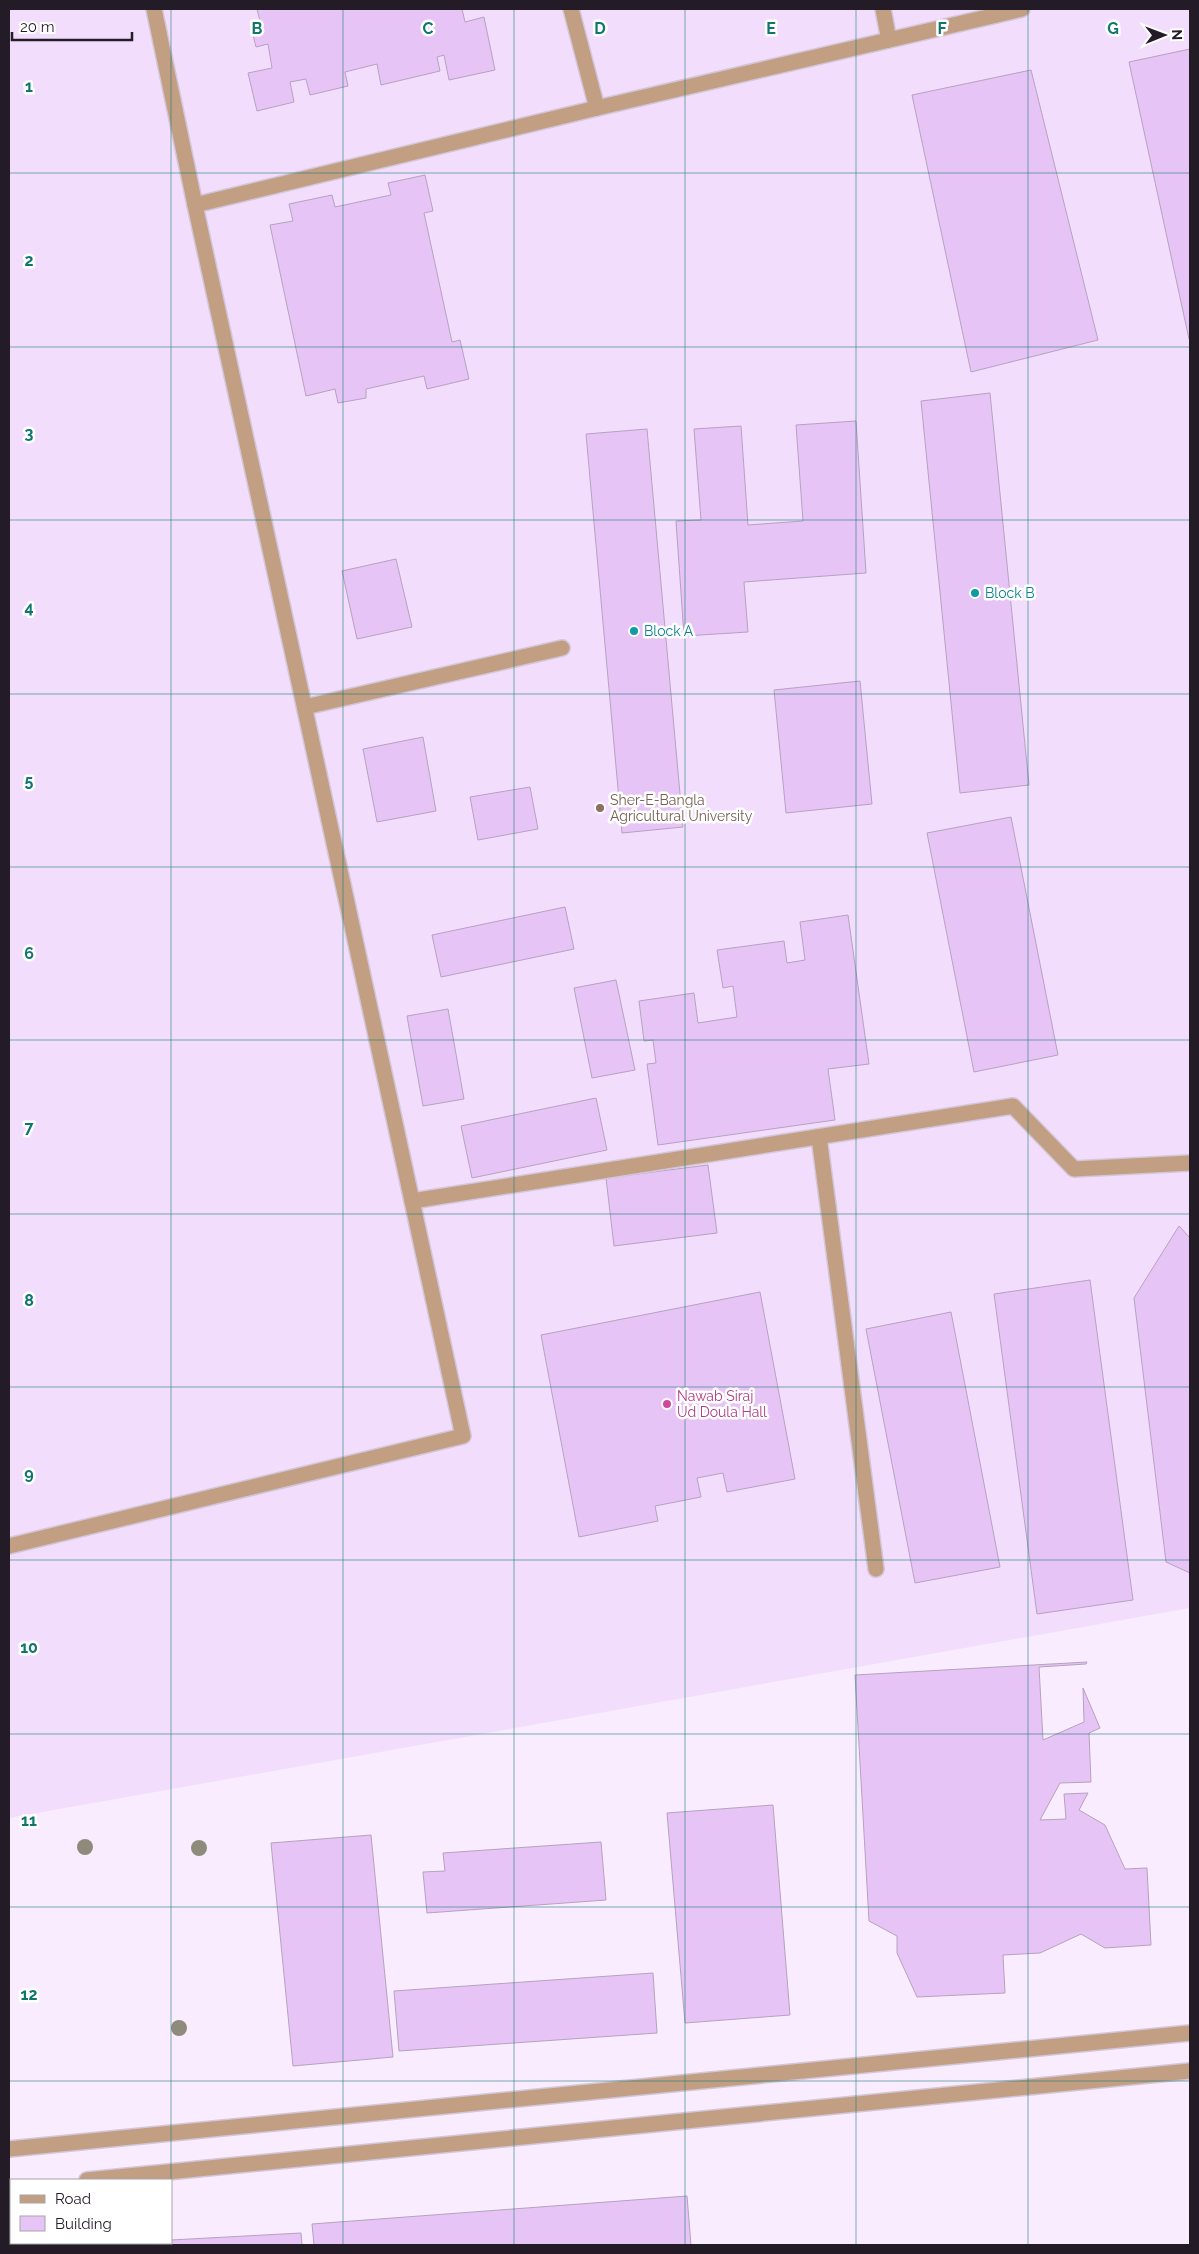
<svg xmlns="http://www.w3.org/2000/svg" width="1199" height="2254" font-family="Raleway,sans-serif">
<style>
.built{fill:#f2defc}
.building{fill:#e6c4f5;stroke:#b6a2bf}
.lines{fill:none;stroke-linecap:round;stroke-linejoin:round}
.service-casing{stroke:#d2c6d8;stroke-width:18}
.tertiary-casing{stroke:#d2c6d8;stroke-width:18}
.service{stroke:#c29f83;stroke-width:15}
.tertiary{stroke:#c29f83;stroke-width:15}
.tree{fill:#8e8b7c}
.grid{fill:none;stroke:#0f766e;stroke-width:1;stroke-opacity:0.55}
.culture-dot{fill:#0f9aa8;stroke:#fff;stroke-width:2}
.education-dot{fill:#8d6e63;stroke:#fff;stroke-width:2}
.hotel-dot{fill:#d1479c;stroke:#fff;stroke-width:2}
.labels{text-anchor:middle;stroke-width:5;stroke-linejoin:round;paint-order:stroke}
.culture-label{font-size:14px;fill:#0d838f;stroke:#fff;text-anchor:start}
.education-label{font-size:14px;fill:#785e54;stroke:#fff;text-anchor:start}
.hotel-label{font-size:14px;fill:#b23c85;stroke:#fff;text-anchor:start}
.grid-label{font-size:16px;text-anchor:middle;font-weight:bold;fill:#0f766e;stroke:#fff;stroke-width:5;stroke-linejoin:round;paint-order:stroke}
</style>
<rect width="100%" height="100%" fill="#f9ecff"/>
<!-- built -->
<polygon class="built" points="9,9 1190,9 1190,1608 9,1818"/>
<!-- building -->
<g class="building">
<polygon points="257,9 462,9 465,22 484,17 495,70 449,80 444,55 437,57 440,71 381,85 377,64 345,72 348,86 310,95 306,79 290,82 294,102 257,111 248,73 272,68 268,44 256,47 251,27 261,25"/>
<polygon points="1190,49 1190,338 1189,339 1129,62"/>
<polygon points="1031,70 1098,340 971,372 912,95"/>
<polygon points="425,175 433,211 424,213 452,342 460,340 469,379 427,389 424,376 366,389 366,398 338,403 335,389 306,396 270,225 293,221 289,204 332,195 335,207 391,195 388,183"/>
<polygon points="990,393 1029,785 960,793 921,401"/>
<polygon points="856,421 866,573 744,582 748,632 684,636 676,521 701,520 694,429 741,426 748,525 803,521 796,425"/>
<polygon points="647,429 683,827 622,833 586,434"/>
<polygon points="396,559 412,627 357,639 342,571"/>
<polygon points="860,681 872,804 786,813 774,690"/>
<polygon points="423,737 436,811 377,822 363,749"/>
<polygon points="530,787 538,829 478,840 470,797"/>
<polygon points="1011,817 1058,1055 974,1072 927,833"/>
<polygon points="565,907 574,949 441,977 432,935"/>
<polygon points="848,915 869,1064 828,1069 835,1120 658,1145 647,1064 656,1063 653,1040 644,1041 639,1001 694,993 698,1023 737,1017 733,986 723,988 717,950 784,941 787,963 805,960 800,922"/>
<polygon points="616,980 635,1070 592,1078 574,988"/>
<polygon points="448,1009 464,1099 423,1106 407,1016"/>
<polygon points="596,1098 607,1150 472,1178 461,1126"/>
<polygon points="708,1165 717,1233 614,1246 606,1178"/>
<polygon points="1179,1226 1190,1238 1190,1573 1166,1562 1134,1298"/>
<polygon points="1090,1280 1133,1600 1037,1614 994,1294"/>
<polygon points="760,1292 795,1479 727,1492 723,1473 697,1478 701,1497 655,1506 658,1521 579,1537 541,1335"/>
<polygon points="951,1312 1000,1567 915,1583 866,1329"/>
<polygon points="1087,1662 1086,1664 1039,1667 1043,1740 1084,1722 1083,1688 1100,1728 1089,1733 1091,1782 1060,1783 1040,1820 1066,1819 1064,1794 1088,1793 1079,1810 1105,1825 1125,1869 1147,1868 1151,1945 1105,1948 1081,1934 1040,1953 1003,1955 1005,1993 917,1997 897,1953 897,1936 869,1921 855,1675"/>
<polygon points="773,1805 790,2015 685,2023 667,1813"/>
<polygon points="371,1835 393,2057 293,2066 271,1843"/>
<polygon points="601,1842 606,1900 427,1913 423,1872 445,1871 443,1853"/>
<polygon points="653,1973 657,2033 399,2051 394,1991"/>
<polygon points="687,2196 691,2245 314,2245 312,2224"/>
<polygon points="301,2233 302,2245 73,2245 171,2243 171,2240"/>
</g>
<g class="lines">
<!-- service casing -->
<g class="service-casing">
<g id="service">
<polyline points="154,9 195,205"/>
<polyline points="571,9 597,108"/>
<polyline points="883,9 889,40"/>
<polyline points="305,707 562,648"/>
<polyline points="819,1137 876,1569"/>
<polyline points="412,1201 195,205 597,108 1022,9"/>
<polyline points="9,1546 463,1436 412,1201 1013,1106 1074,1169 1190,1163"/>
</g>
</g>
<!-- tertiary casing -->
<g class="tertiary-casing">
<g id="tertiary">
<polyline points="9,2149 1190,2033"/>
<polyline points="87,2180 1190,2071"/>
<polyline points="9,2188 11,2188"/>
</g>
</g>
<!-- service -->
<use href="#service" class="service"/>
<!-- tertiary -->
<use href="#tertiary" class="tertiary"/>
</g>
<!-- trees -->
<g class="tree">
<circle cx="85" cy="1847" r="8"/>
<circle cx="199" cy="1848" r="8"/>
<circle cx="179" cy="2028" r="8"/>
</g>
<!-- grid -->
<path class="grid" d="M171,9V2245M343,9V2245M514,9V2245M685,9V2245M856,9V2245M1028,9V2245M9,173H1190M9,347H1190M9,520H1190M9,694H1190M9,867H1190M9,1040H1190M9,1214H1190M9,1387H1190M9,1560H1190M9,1734H1190M9,1907H1190M9,2081H1190"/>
<!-- markers -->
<g class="culture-dot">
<circle cx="975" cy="593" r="5"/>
<circle cx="634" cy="631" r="5"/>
</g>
<circle class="education-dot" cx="600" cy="808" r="5"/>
<circle class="hotel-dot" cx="667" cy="1404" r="5"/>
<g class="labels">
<!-- culture labels -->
<g class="culture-label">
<text x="985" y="598">Block B</text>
<text x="644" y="636">Block A</text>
</g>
<!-- education labels -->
<g class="education-label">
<text x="610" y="805">Sher-E-Bangla<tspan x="610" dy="16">Agricultural University</tspan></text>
</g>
<!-- hotel labels -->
<g class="hotel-label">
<text x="677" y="1401">Nawab Siraj<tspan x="677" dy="16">Ud Doula Hall</tspan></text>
</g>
</g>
<g class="grid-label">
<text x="257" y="34">B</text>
<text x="428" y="34">C</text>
<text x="600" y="34">D</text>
<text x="771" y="34">E</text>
<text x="942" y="34">F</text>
<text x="1113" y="34">G</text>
<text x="29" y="92">1</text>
<text x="29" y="266">2</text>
<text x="29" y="439">3</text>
<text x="29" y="613">4</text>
<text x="29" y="786">5</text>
<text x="29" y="959">6</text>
<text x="29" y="1133">7</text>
<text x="29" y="1306">8</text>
<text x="29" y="1479">9</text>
<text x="29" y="1653">10</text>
<text x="29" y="1826">11</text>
<text x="29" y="2000">12</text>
</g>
<!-- border -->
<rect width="1199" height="2254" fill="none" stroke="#231b26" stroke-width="20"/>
<!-- legend -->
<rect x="10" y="2179" width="162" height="65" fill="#ffffff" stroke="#a7a4a8"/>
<rect x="20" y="2195" width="25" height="8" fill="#c29f83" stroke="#a7a4a8"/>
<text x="55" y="2204" font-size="15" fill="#231b26">Road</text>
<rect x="20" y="2216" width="25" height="15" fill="#e6c4f5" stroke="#a7a4a8"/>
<text x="55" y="2229" font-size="15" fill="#231b26">Building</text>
<!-- north arrow -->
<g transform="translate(1164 35) rotate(89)" stroke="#ffffff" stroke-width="4" paint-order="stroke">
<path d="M0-4L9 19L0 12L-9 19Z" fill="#231b26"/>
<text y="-8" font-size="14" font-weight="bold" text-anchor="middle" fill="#231b26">N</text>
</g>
<!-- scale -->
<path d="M12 32v8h120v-8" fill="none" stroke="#231b26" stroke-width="2.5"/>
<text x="20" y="32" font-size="15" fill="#231b26" stroke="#ffffff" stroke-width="4" paint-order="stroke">20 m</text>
</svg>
